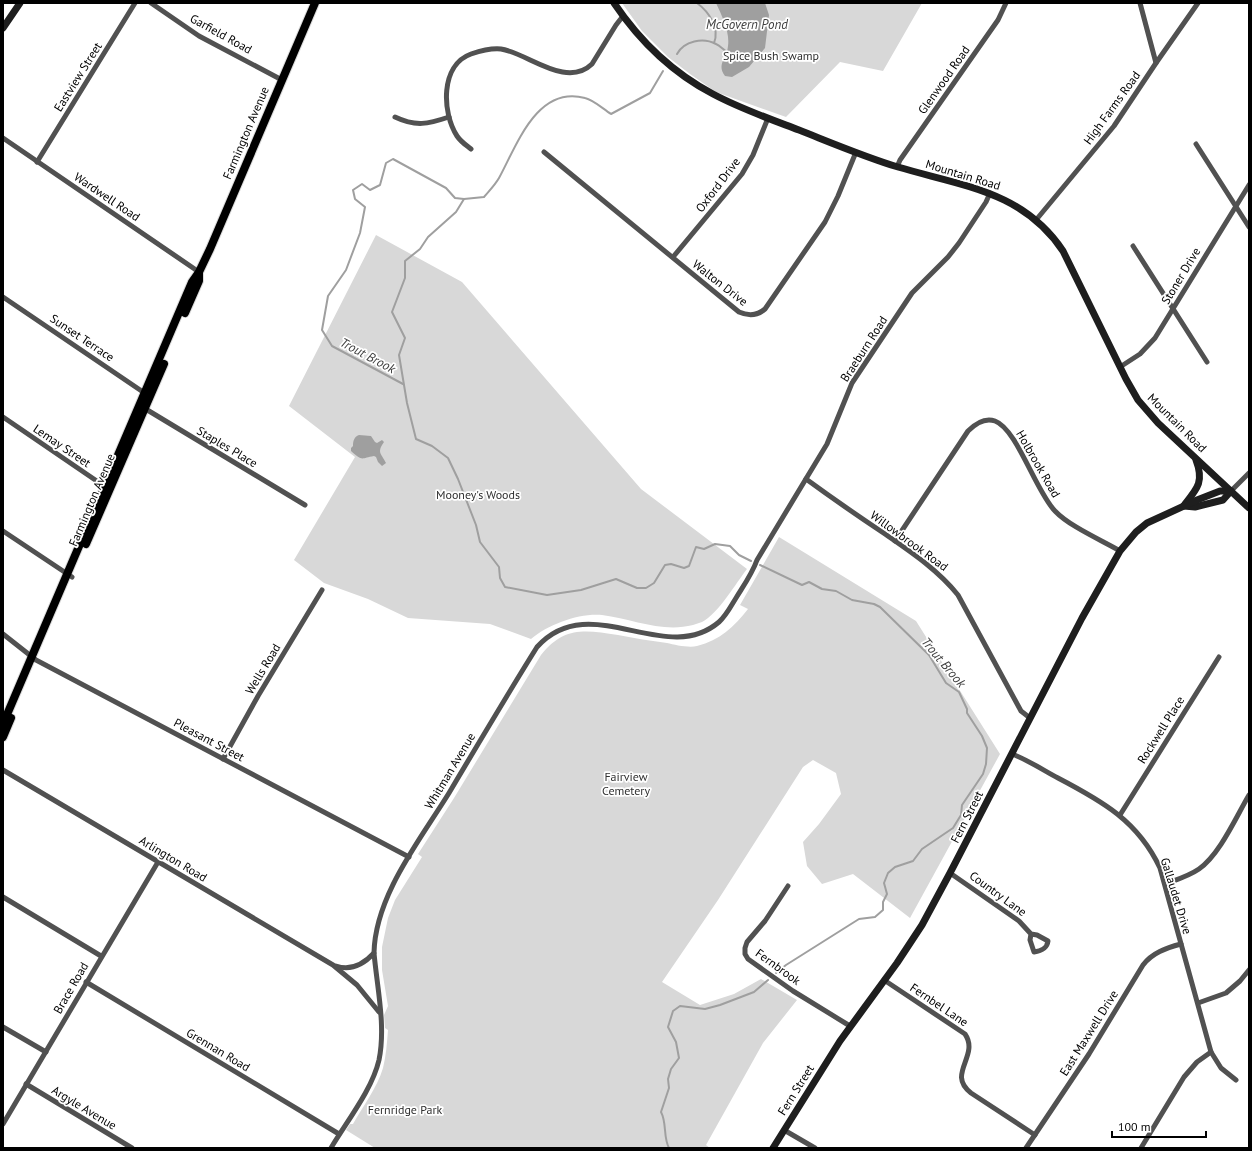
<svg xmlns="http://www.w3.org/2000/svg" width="1252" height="1151" font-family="'PT Sans',sans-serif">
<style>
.green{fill:#d8d8d8}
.water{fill:#9f9f9f}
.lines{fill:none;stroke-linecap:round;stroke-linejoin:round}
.stream{stroke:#9f9f9f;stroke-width:2}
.primary-casing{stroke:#dbdbdb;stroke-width:10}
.street{stroke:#515151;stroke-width:5}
.secondary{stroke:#1e1e1e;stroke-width:7}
.primary{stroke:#000;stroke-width:8}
.labels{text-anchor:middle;stroke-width:3.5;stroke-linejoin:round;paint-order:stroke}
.street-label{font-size:12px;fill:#000;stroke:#fff}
.park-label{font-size:12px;fill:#2f2f2f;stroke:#fff}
.water-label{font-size:13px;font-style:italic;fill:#404040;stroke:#fff}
</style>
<rect width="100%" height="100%" fill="#fff"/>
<!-- green -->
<g class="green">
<polygon points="622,3 922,3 883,71 840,62 786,117 716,92 690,74 668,57 642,31"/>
<path d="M376,235L462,282L641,489L747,569C736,583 718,614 702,622C699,623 696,624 693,625C662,633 633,619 602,615C579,613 549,624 531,639L490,624L408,618L368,599L324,583L294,560L355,457L289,406Z"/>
<path d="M779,537L916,621L1000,754L910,918L853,874L822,884L807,866L803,842L819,824L841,794L836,773L813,760L803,767L718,900L662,982L700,1005L734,994L761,979L797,1000L763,1043L706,1145L710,1148H375L346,1130L350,1124H353C363,1106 377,1088 383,1068C386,1056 387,1043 388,1030L385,1028L384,1015L388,1006L382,970V947L388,918L395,900L422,857L418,854L454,798L541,655C564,626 585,630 618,635C634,638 651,641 667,643C675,645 689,648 697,646C720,640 734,627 748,609L740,605Z"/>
</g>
<!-- water -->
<g class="water">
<path d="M716,3H765L769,15L765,48L749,67L732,77L725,76C716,64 727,59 728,46C730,32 722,16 716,3Z"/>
<path d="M359,435L371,436L375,442L377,443L382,440L384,442C376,453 382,454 386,463L382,466L378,462L376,457L374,456C361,458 363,462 351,451V448L353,446C353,441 354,437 359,435Z"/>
</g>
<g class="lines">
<!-- stream -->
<g class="stream">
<path d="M697,3C709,12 720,28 714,43"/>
<path d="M677,54C684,41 703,37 716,44C721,46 724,51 729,53"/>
<path d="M663,71L650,93L611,114C603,109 594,100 585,98C537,85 517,145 499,178C495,185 489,191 484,197L464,199L456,212L428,237L420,249L405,261V278L392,312L405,338L399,355L407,403L416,439L432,446L448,458L458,479L476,525L480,542L499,567L500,578L505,587L547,595L581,590L616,579L637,588H646L654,583L665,565L671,564L684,568L689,566L696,547L704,549L715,544L730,546L739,555L751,561"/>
<polyline points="403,384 332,346 322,330 328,296 346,270 360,233 365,207 355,199 353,190 362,184 370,190 380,185 386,163 393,159 446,188 455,198 464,199"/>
<polyline points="760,565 802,585 809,582 822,589 836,591 852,600 874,604 880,607 929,655 946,683 959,692 967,709 967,713 982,736 987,748 986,764 983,774 962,805 961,815 953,828 922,849 913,861 895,867 888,873 884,883 887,894 883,902 883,910 875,917 859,919 786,965 776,973"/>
<path d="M669,1148C663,1137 667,1123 661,1112L669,1088L668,1079L671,1069L679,1058L676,1042L668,1027L673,1011L680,1006L705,1009L720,1005L754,992L768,980"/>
</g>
<!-- primary casing -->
<g class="primary-casing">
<g id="primary">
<polyline points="185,313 199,281 199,273"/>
<polyline points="86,544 164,364"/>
<polyline points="3,724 192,282 199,272 210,249 315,3"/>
<polyline points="3,737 11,718"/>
</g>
</g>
<!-- street -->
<g class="street">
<polyline points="151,3 199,36 282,80"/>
<polyline points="1140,3 1156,63"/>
<path d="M395,117C416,127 428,124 449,117"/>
<polyline points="3,138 199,272"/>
<polyline points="1196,144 1249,227"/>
<path d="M471,149C466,145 461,142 457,136C442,113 440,65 471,54C480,51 492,48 501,49C528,53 566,89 592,64L616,25L623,16"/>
<path d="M544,152L739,312C748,316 757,316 765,309L825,222L838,196L856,152"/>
<polyline points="37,162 135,3"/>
<polyline points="897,167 900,160 998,20 1006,3"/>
<polyline points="1036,220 1114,126 1156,63 1198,3"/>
<polyline points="1133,246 1207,362"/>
<polyline points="673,257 742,174 753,155 768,118"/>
<polyline points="3,297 146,394"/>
<polyline points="1120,367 1140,354 1155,338 1249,185"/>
<polyline points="144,408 305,505"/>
<polyline points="3,417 107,488"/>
<path d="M806,479C832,498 858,516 885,534C911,552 938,570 958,595L1021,711L1030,718"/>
<polyline points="1231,491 1249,473"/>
<polyline points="3,531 72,577"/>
<path d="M895,541L968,431C975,424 984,417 995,421C1017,429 1036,492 1055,511C1069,526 1101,540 1120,551"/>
<polyline points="3,634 36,660 409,857"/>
<path d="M1012,754C1028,760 1043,770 1058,778C1102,801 1138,821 1160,868L1211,1052L1221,1068L1236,1080"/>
<polyline points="223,759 258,696 322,590"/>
<polyline points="3,770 333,965 357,985 379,1012"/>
<polyline points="1120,815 1219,657"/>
<path d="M950,873L1019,921L1031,934L1030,940L1034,952C1041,951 1047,949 1048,941L1037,935L1031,934"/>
<path d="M1165,884C1176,880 1189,876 1199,869C1220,854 1236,817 1249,795"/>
<polyline points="788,886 765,921 747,942 745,948 745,954 748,959 793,991 850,1026"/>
<polyline points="3,897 101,956"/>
<path d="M336,966C351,971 363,965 374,953"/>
<path d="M884,980L965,1034C980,1056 946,1074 971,1093L1035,1135"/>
<polyline points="86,982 339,1134"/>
<polyline points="1198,1003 1226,993 1240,981 1249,970"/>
<polyline points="3,1027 46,1052"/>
<polyline points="26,1084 132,1148"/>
<polyline points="3,1124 158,862"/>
<polyline points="784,1130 815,1148"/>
<path d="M331,1148C347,1121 372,1090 379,1060C386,1026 377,987 374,953C375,896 420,840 449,793C478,744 507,695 537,647C590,588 665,668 719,622C726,616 731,606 736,598C744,585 752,574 757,560L827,444L852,383L912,293L948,257L959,243L986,202L990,193"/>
<path d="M1026,1148L1089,1054L1143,965C1152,953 1166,948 1181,944"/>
<polyline points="1141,1148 1184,1077 1197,1062 1211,1052"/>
</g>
<!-- secondary -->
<g class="secondary">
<path d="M614,3C639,40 673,73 713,94C741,109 770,119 799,130C832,143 865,157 898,167C962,186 1023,191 1063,251L1126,379L1138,400L1158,423L1249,508"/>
<polyline points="3,28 20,3"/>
<path d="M1185,504C1198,488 1204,481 1196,460"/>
<polyline points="1184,506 1195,507 1223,500 1231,491"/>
<polyline points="773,1148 840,1041 897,963 922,925 950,873 1082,618 1120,551 1136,532 1147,523 1197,500 1220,491 1231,491"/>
</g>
<!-- primary -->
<use href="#primary" class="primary"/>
</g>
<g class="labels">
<!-- street labels -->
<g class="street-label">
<text transform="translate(221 34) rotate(29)" y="4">Garfield Road</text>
<text transform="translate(78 77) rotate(-58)" y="4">Eastview Street</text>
<text transform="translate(944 80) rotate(-55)" y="4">Glenwood Road</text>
<text transform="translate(1112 108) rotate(-54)" y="4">High Farms Road</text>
<text transform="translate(246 133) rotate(-67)" y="4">Farmington Avenue</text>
<text transform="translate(963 175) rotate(17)" y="4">Mountain Road</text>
<text transform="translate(718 185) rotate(-53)" y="4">Oxford Drive</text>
<text transform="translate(107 197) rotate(34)" y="4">Wardwell Road</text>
<text transform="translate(1181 276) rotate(-59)" y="4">Stoner Drive</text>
<text transform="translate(720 283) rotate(38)" y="4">Walton Drive</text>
<text transform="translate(82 338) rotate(34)" y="4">Sunset Terrace</text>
<text transform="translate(864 349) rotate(-57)" y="4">Braeburn Road</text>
<text transform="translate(1177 423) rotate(45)" y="4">Mountain Road</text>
<text transform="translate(62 446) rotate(34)" y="4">Lemay Street</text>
<text transform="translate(227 447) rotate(31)" y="4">Staples Place</text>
<text transform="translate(1038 464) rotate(60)" y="4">Holbrook Road</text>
<text transform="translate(92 500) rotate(-67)" y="4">Farmington Avenue</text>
<text transform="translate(909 541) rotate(36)" y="4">Willowbrook Road</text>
<text transform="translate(263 669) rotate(-59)" y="4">Wells Road</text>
<text transform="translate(1161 730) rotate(-58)" y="4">Rockwell Place</text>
<text transform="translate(209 740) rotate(28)" y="4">Pleasant Street</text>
<text transform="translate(450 771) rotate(-59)" y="4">Whitman Avenue</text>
<text transform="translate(967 817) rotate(-63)" y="4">Fern Street</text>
<text transform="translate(173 859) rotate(31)" y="4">Arlington Road</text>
<text transform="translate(998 894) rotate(36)" y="4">Country Lane</text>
<text transform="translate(1176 896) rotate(73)" y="4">Gallaudet Drive</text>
<text transform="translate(778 967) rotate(36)" y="4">Fernbrook</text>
<text transform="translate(71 988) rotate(-60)" y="4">Brace Road</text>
<text transform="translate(939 1005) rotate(34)" y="4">Fernbel Lane</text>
<text transform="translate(1089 1033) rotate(-58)" y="4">East Maxwell Drive</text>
<text transform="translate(218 1050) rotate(31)" y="4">Grennan Road</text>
<text transform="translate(796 1090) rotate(-58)" y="4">Fern Street</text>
<text transform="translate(84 1108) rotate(31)" y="4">Argyle Avenue</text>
</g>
<!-- park labels -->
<g class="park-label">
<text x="771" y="60">Spice Bush Swamp</text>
<text x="478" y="499">Mooney's Woods</text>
<text x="626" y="781">Fairview<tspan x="626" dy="14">Cemetery</tspan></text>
<text x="405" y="1114">Fernridge Park</text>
</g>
<!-- water labels -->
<g class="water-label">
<text x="747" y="29">McGovern Pond</text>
<text transform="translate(368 355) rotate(28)" y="5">Trout Brook</text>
<text transform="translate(944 662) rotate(50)" y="5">Trout Brook</text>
</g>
</g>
<!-- border -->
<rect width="1252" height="1151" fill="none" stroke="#000000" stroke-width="8"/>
<!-- scale -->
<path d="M1112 1131v6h94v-6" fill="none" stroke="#000000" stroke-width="2"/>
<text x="1118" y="1131" font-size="12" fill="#000000" stroke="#ffffff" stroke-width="3" paint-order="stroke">100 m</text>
</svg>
